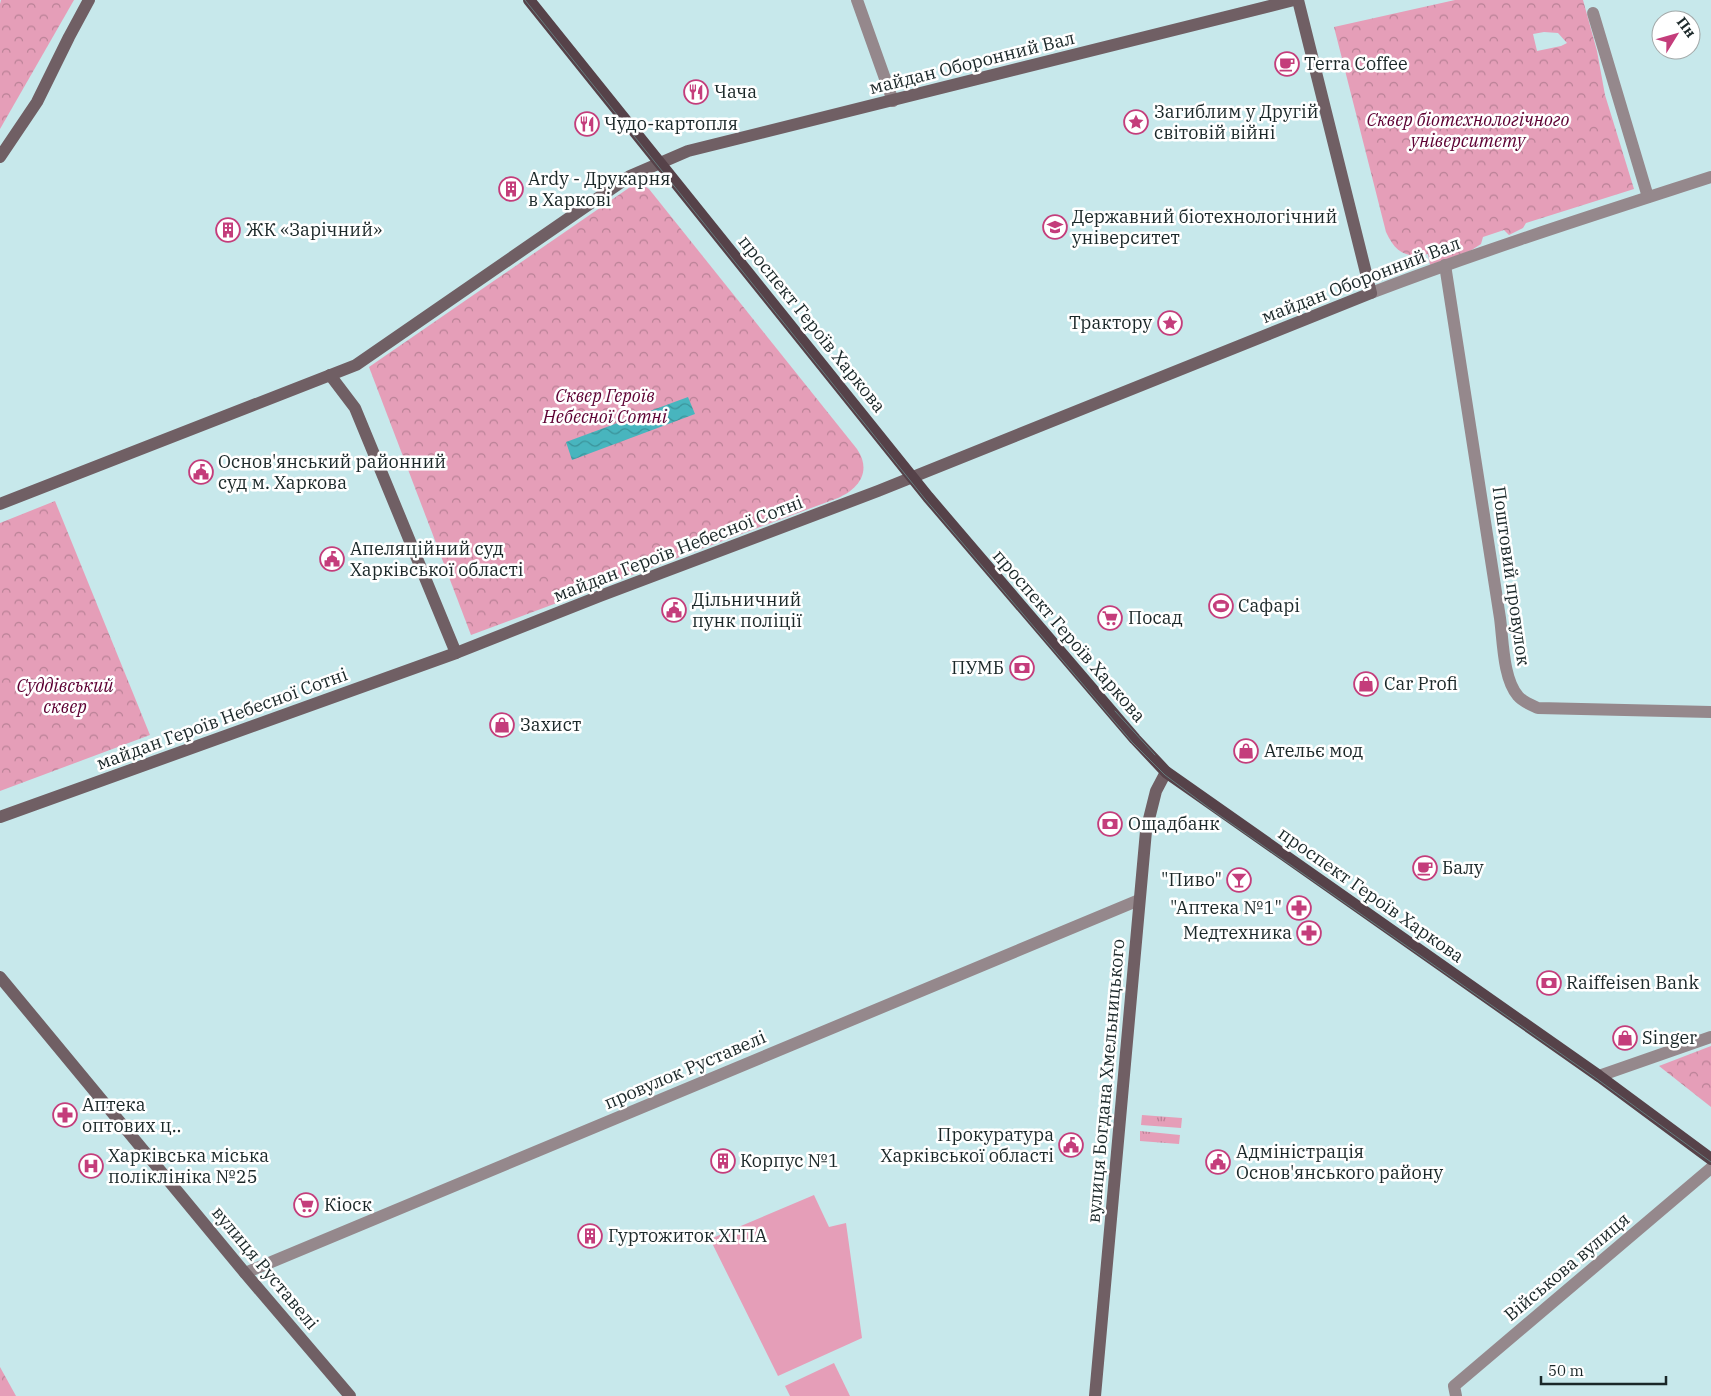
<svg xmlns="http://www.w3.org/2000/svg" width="1711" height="1396" font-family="'IBM Plex Serif',serif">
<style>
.grass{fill:url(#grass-tufts)}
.forest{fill:url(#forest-crowns);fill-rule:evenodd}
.pitch{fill:#e59eb8}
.water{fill:url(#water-waves)}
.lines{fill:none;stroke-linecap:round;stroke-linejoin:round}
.street{stroke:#95888c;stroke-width:12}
.secondary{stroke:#705f64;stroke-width:12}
.primary{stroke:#564249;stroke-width:12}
.tram{stroke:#657b7d;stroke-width:1}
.labels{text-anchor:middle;stroke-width:5;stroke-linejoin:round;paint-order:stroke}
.street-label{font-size:18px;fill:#1a2728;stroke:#fff}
.poi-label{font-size:18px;fill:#1a2728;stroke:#fff;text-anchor:start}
.park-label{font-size:18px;font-style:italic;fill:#5d0033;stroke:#fff}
</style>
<defs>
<pattern id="grass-tufts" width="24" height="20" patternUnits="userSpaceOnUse" patternTransform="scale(1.25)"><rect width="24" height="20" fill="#e59eb8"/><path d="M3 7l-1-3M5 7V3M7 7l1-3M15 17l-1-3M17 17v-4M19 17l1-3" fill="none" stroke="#b98196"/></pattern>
<pattern id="forest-crowns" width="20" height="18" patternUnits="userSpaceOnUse" patternTransform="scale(1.25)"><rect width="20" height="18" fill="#e59eb8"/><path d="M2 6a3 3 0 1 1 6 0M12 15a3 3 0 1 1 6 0" fill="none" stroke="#b98196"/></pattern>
<pattern id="water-waves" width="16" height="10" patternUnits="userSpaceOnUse" patternTransform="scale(1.25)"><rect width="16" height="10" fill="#48b5be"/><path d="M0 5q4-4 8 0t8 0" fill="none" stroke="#3b939a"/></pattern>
</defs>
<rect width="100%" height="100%" fill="#c7e8eb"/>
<!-- grass -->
<g class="grass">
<polygon points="1142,1115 1182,1118 1181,1128 1141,1125"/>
<polygon points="1140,1131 1180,1135 1179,1144 1140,1141"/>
</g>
<!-- forest -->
<g class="forest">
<polygon points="1,0 74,0 0,129 0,4"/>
<path d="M1455,0H1583L1597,51L1605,95L1634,189L1526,223L1523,228L1509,235L1504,230L1483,237L1481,244L1470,251L1430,265L1428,254C1406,259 1395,252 1386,232L1334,27ZM1544,32L1558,33L1567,43L1561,46L1537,51L1533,34Z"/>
<path d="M636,183L643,185L649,189L857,449C872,471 859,489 838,498L471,635L369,367Z"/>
<polygon points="55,501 150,735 0,791 0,523"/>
<polygon points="1711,1046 1711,1107 1659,1066"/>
<polygon points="0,1367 16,1396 0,1396"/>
</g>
<!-- pitch -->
<g class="pitch">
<polygon points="814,1195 829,1227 846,1223 862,1338 778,1376 710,1239"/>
<polygon points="834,1363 850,1396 790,1396 785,1386"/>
</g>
<!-- water -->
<polygon class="water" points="688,397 695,414 572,460 566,442"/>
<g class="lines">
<!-- street -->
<g class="street">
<polyline points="857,0 893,101"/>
<polyline points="1593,13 1648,197"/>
<path d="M1445,265L1500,618C1503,640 1503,679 1518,696C1523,702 1531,705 1538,708L1711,712"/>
<path d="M1371,293C1483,250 1597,214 1711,177"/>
<polyline points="1599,1076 1711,1037"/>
<polyline points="245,1273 1139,900"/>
<polyline points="1456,1396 1454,1386 1711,1168"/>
</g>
<!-- secondary -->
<g class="secondary">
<polyline points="0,157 37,102 69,37 89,0"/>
<polyline points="330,375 355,408 456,653"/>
<polyline points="0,504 356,365 630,176 688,151 1294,0"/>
<polyline points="0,817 456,653 600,596 878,491 1371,293 1298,0"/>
<polyline points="0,977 245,1273 350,1396"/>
<polyline points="1095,1396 1146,831 1156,791 1166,772"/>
</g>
<!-- primary -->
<polyline class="primary" points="529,0 928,497 1135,739 1166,772 1599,1076 1711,1159"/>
<!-- tram -->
<g class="tram">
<polyline points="525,0 925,499 1132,742 1165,775 1209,808 1597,1079 1711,1162"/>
<polyline points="1115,711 1155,755"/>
</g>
</g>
<!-- icons -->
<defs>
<g id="cafe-ring" transform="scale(1.25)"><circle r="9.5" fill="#fff" stroke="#c43d7b" stroke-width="1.5"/><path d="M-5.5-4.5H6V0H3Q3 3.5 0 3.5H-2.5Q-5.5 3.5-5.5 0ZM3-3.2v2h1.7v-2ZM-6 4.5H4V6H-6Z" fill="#c43d7b"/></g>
<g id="restaurant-ring" transform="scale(1.25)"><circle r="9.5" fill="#fff" stroke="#c43d7b" stroke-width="1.5"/><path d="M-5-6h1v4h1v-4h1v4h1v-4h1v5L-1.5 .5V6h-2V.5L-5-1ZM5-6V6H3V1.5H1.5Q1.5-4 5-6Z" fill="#c43d7b"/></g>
<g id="sight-ring" transform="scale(1.25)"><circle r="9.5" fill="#fff" stroke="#c43d7b" stroke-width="1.5"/><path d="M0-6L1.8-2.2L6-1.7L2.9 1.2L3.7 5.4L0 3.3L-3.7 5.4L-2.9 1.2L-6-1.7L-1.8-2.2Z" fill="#c43d7b"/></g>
<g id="building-ring" transform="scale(1.25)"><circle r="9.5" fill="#fff" stroke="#c43d7b" stroke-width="1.5"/><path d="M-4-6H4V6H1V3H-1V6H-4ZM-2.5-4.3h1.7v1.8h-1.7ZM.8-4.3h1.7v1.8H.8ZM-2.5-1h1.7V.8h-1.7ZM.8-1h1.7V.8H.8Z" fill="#c43d7b"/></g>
<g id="university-ring" transform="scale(1.25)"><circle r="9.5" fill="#fff" stroke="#c43d7b" stroke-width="1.5"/><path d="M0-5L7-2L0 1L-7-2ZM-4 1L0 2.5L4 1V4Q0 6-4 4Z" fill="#c43d7b"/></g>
<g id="civic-ring" transform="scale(1.25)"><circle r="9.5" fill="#fff" stroke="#c43d7b" stroke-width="1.5"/><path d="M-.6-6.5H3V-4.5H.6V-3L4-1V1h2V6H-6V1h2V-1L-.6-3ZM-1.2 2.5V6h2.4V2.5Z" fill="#c43d7b"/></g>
<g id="stadium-ring" transform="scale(1.25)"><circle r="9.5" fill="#fff" stroke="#c43d7b" stroke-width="1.5"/><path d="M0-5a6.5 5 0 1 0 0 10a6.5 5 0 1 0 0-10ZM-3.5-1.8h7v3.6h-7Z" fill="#c43d7b"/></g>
<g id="supermarket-ring" transform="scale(1.25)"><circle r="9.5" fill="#fff" stroke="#c43d7b" stroke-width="1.5"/><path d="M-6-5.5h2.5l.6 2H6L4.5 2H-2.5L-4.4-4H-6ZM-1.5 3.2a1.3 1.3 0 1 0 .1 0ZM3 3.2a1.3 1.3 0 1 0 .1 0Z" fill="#c43d7b"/></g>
<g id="bank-ring" transform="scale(1.25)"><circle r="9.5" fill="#fff" stroke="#c43d7b" stroke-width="1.5"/><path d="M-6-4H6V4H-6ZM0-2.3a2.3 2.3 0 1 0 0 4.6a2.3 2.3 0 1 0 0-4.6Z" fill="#c43d7b"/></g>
<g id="shop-ring" transform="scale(1.25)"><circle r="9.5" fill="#fff" stroke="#c43d7b" stroke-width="1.5"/><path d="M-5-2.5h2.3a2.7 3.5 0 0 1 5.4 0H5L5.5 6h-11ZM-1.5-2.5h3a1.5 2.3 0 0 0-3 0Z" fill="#c43d7b"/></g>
<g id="bar-ring" transform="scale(1.25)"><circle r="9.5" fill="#fff" stroke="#c43d7b" stroke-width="1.5"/><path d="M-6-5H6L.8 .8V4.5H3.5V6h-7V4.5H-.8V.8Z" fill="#c43d7b"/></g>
<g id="pharmacy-ring" transform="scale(1.25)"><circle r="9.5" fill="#fff" stroke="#c43d7b" stroke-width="1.5"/><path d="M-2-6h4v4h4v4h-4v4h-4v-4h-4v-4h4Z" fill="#c43d7b"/></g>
<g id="hospital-ring" transform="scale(1.25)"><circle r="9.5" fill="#fff" stroke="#c43d7b" stroke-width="1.5"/><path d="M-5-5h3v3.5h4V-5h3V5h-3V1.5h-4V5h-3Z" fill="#c43d7b"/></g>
</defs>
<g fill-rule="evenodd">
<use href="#cafe-ring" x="1287" y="64"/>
<use href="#restaurant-ring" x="696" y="92"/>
<use href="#sight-ring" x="1136" y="122"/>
<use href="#restaurant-ring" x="587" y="124"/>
<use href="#building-ring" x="511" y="189"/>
<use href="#university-ring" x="1055" y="227"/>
<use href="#building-ring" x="228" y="230"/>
<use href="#sight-ring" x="1170" y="323"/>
<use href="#civic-ring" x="201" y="472"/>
<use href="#civic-ring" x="332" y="559"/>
<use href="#stadium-ring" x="1221" y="606"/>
<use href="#civic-ring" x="674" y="610"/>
<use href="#supermarket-ring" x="1110" y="618"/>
<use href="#bank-ring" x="1022" y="668"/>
<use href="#shop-ring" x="1366" y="684"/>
<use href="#shop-ring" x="502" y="725"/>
<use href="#shop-ring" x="1246" y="751"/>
<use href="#bank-ring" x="1110" y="824"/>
<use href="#cafe-ring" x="1425" y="868"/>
<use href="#bar-ring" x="1239" y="880"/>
<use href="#pharmacy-ring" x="1299" y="908"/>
<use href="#pharmacy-ring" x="1309" y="933"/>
<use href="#bank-ring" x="1549" y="983"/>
<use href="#shop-ring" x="1625" y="1038"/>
<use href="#pharmacy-ring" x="65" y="1115"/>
<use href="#civic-ring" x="1071" y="1145"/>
<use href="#building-ring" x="723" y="1161"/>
<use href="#civic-ring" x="1218" y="1162"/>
<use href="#hospital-ring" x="91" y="1166"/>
<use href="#supermarket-ring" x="306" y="1205"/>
<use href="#building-ring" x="590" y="1236"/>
</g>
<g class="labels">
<!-- street labels -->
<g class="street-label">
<text transform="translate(972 63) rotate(-14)" y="6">майдан Оборонний Вал</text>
<text transform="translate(1361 280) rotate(-21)" y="6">майдан Оборонний Вал</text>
<text transform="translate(812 324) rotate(51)" y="6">проспект Героїв Харкова</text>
<text transform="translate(678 549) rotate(-21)" y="6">майдан Героїв Небесної Сотні</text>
<text transform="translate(1511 576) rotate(82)" y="6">Поштовий провулок</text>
<text transform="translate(1069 636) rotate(49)" y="6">проспект Героїв Харкова</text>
<text transform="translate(222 719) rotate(-20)" y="6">майдан Героїв Небесної Сотні</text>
<text transform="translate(1371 895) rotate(35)" y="6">проспект Героїв Харкова</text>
<text transform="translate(685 1070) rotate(-23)" y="6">провулок Руставелі</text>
<text transform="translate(1106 1081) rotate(-85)" y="6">вулиця Богдана Хмельницького</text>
<text transform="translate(1567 1267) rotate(-40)" y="6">Військова вулиця</text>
<text transform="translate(265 1268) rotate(50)" y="6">вулиця Руставелі</text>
</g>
<!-- poi labels -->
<g class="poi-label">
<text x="1304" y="70">Terra Coffee</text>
<text x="714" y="98">Чача</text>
<text x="1154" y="118">Загиблим у Другій<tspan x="1154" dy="21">світовій війні</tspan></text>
<text x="604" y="130">Чудо-картопля</text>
<text x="528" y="185">Ardy - Друкарня<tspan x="528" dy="21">в Харкові</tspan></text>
<text x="1072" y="223">Державний біотехнологічний<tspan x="1072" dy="21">університет</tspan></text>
<text x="246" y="236">ЖК «Зарічний»</text>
<text x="1152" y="329" text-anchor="end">Трактору</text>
<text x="218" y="468">Основ'янський районний<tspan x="218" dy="21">суд м. Харкова</tspan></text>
<text x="350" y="555">Апеляційний суд<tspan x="350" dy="21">Харківської області</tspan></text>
<text x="692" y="606">Дільничний<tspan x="692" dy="21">пунк поліції</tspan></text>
<text x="1238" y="612">Сафарі</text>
<text x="1128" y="624">Посад</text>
<text x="1004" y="674" text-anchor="end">ПУМБ</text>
<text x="1384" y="690">Car Profi</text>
<text x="520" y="731">Захист</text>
<text x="1264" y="757">Ательє мод</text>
<text x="1128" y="830">Ощадбанк</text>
<text x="1442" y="874">Балу</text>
<text x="1222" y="886" text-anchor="end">"Пиво"</text>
<text x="1282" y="914" text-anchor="end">"Аптека №1"</text>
<text x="1292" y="939" text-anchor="end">Медтехника</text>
<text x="1566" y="989">Raiffeisen Bank</text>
<text x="1642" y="1044">Singer</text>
<text x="82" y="1111">Аптека<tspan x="82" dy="21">оптових ц‥</tspan></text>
<text x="1054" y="1141" text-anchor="end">Прокуратура<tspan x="1054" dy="21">Харківської області</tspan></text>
<text x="1236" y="1158">Адміністрація<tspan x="1236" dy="21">Основ'янського району</tspan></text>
<text x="108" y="1162">Харківська міська<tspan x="108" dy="21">поліклініка №25</tspan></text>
<text x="740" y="1167">Корпус №1</text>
<text x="324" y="1211">Кіоск</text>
<text x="608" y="1242">Гуртожиток ХГПА</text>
</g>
<!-- park labels -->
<g class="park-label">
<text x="1468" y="126">Сквер біотехнологічного<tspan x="1468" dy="21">університету</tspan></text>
<text x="605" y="402">Сквер Героїв<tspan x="605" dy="21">Небесної Сотні</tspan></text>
<text x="65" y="692">Суддівський<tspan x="65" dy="21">сквер</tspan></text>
</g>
</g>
<!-- north arrow -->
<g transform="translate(1676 35) rotate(53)"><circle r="24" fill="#ffffff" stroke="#a3a9a9"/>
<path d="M0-4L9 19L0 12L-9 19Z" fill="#c43d7b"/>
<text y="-8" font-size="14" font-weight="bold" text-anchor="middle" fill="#1a2728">Пн</text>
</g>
<!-- scale -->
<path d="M1541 1376v8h125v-8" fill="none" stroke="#1a2728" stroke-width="2.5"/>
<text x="1548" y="1376" font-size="15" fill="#1a2728" stroke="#ffffff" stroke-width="4" paint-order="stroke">50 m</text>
</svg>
